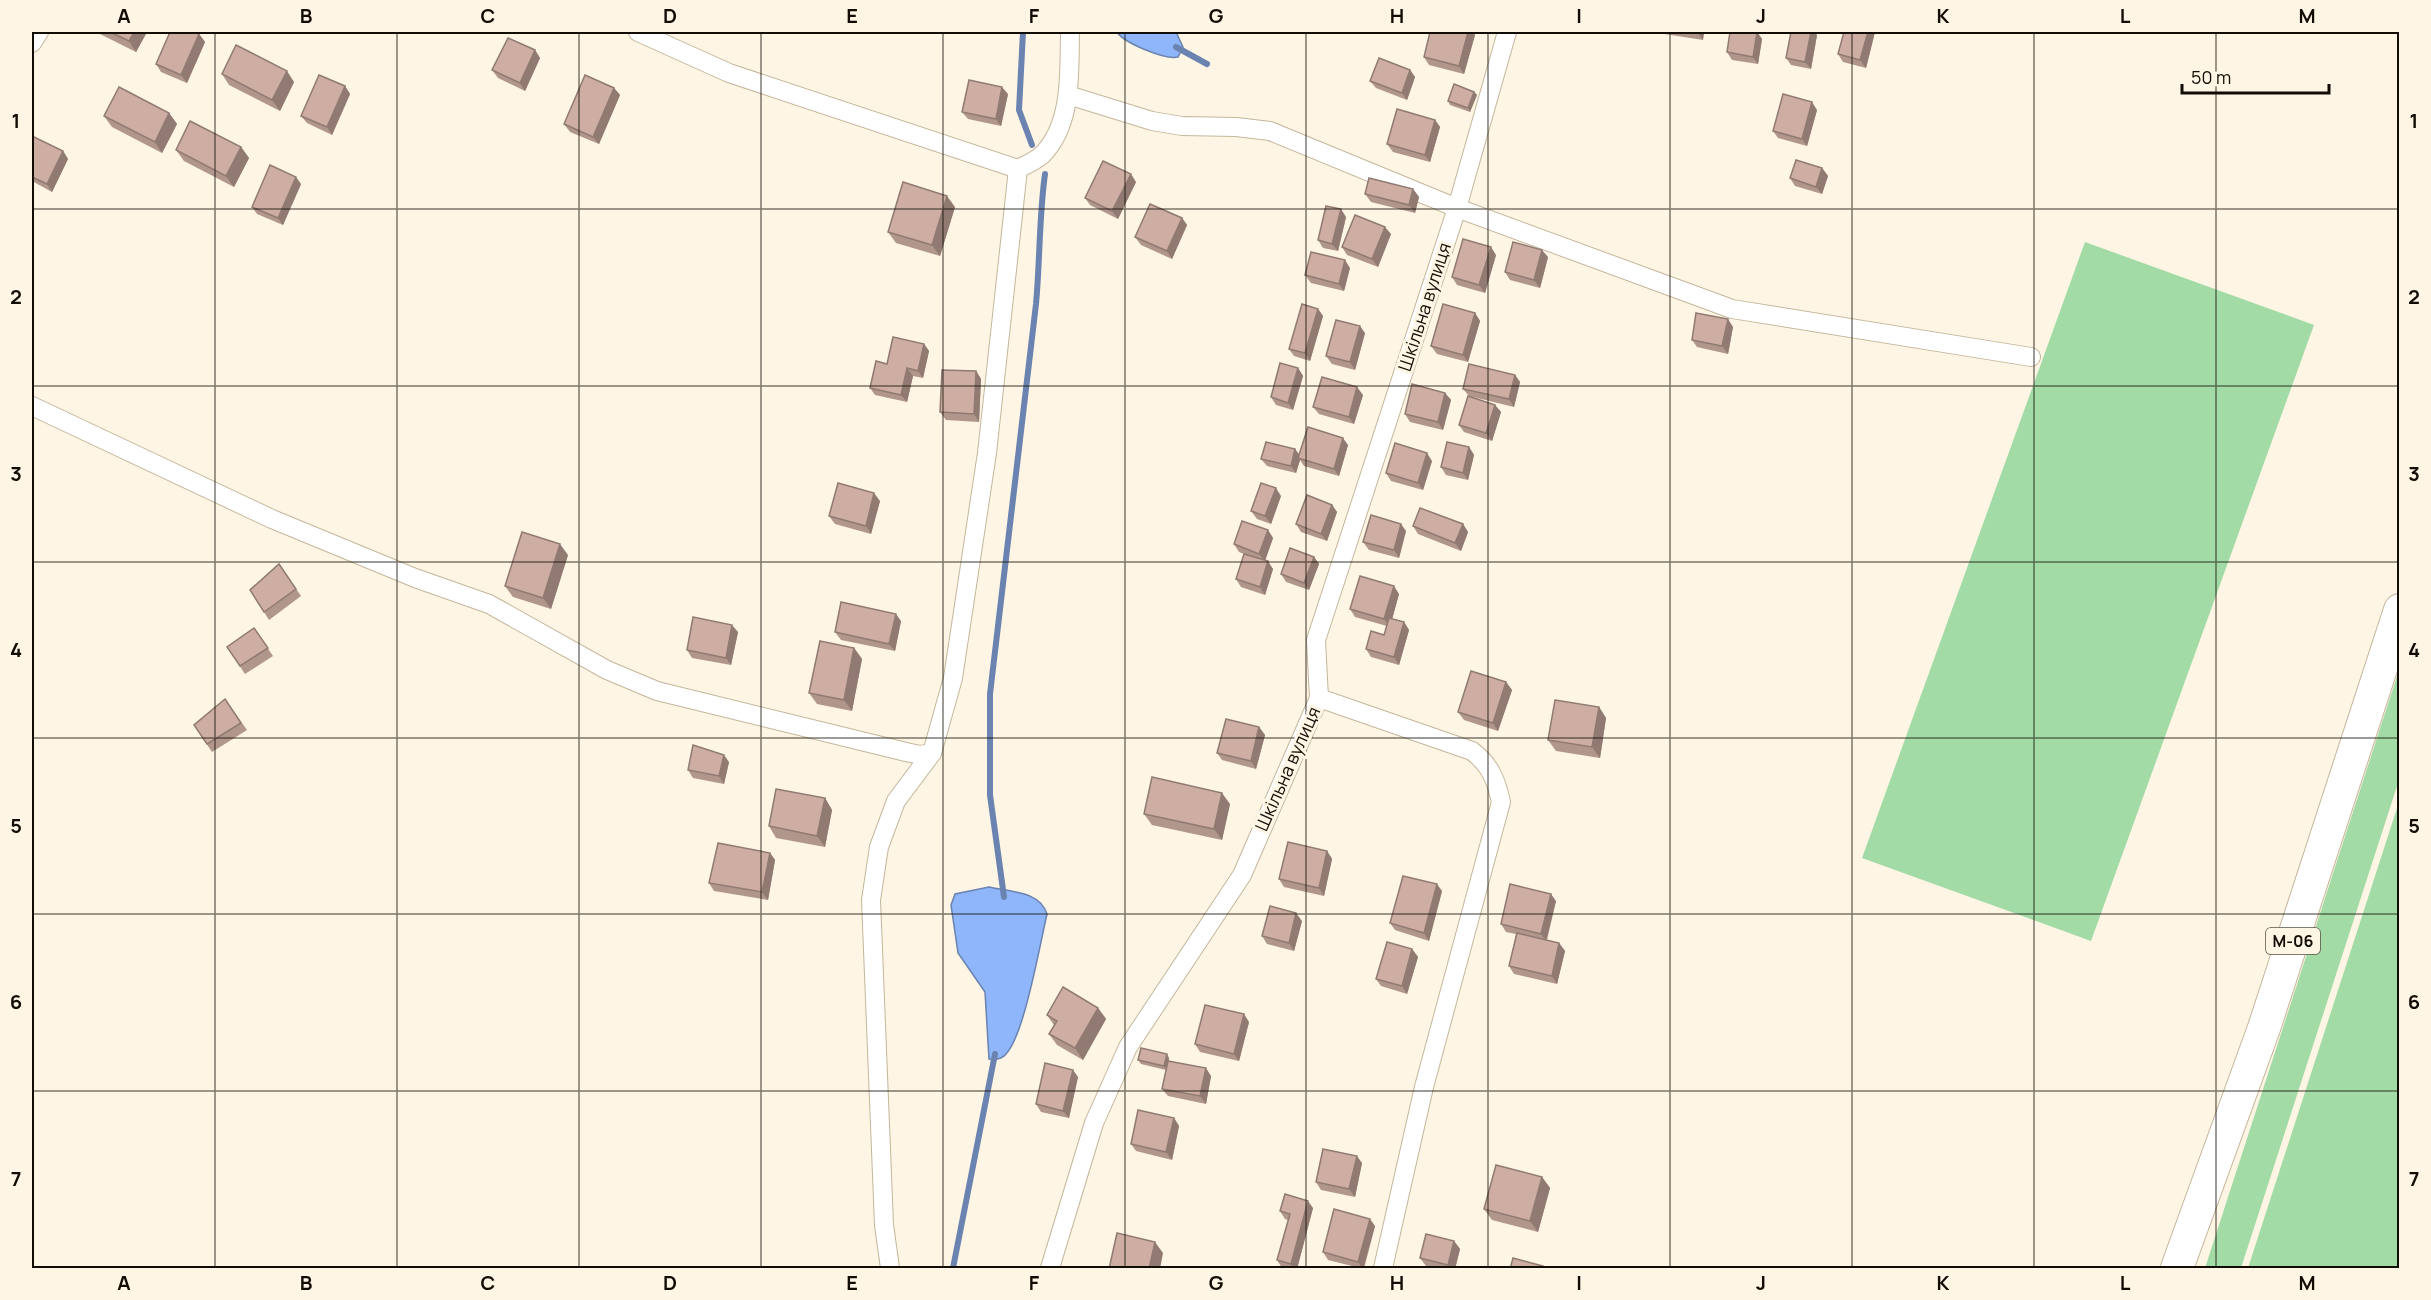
<svg xmlns="http://www.w3.org/2000/svg" width="2431" height="1300" font-family="Manrope,sans-serif">
<style>
.green{fill:#a2dba6}
.water{fill:#8fb6fa;stroke:#6a83b0;stroke-width:1.5}
.lines{fill:none;stroke-linecap:round;stroke-linejoin:round}
.stream{stroke:#6a83b0;stroke-width:6}
.street-casing{stroke:#c5b69b;stroke-width:20}
.highway-casing{stroke:#c5b69b;stroke-width:34}
.street{stroke:#fff;stroke-width:18}
.highway{stroke:#fff;stroke-width:32}
.wall{fill:#b1968c}
.shaded-wall{fill:#907a72}
.building{fill:#ceaea3;stroke:#907a72;stroke-width:1.5}
.grid{fill:none;stroke:#120d04;stroke-width:1.5;stroke-opacity:0.55}
.labels{text-anchor:middle;stroke-width:6;stroke-linejoin:round;paint-order:stroke}
.shield{fill:#fef5e4;stroke:#595347;stroke-width:1.5}
.shield-label{font-size:16px;font-weight:bold;fill:#120d04}
.street-label{font-size:18px;fill:#120d04;stroke:#fef5e4}
.neatline{fill:none;stroke:#120d04;stroke-width:2}
.grid-label{font-size:20px;text-anchor:middle;font-weight:bold;fill:#120d04}
</style>
<rect width="100%" height="100%" fill="#fef5e4"/>
<!-- green -->
<g class="green">
<polygon points="2085,242 2314,325 2091,941 1862,858"/>
<polygon points="2399,670 2399,780 2241,1268 2205,1268"/>
<polygon points="2399,802 2399,1268 2248,1268"/>
</g>
<!-- water -->
<g class="water">
<path d="M1117,32H1176L1183,47L1178,57C1165,60 1124,43 1117,32Z"/>
<path d="M989,887C1011,892 1040,891 1047,914C1040,944 1024,1036 1006,1054C1002,1059 995,1060 989,1059L985,992L958,953L951,905L955,894Z"/>
</g>
<g class="lines">
<!-- stream -->
<g class="stream">
<polyline points="1023,32 1019,110 1032,145"/>
<polyline points="1176,47 1207,64"/>
<path d="M1004,897L990,795V694L1036,304C1040,261 1039,217 1045,174"/>
<polyline points="953,1268 995,1054"/>
</g>
<!-- street casing -->
<g class="street-casing">
<g id="street">
<polyline points="638,32 729,73 1018,169"/>
<polyline points="32,43 39,32"/>
<polyline points="1068,95 1152,121 1182,126 1236,127 1270,131 1457,208 1732,309 2031,357"/>
<polyline points="32,406 272,519 415,578 489,604 607,670 657,691 906,752 920,755 932,753"/>
<path d="M1319,698L1472,751C1490,765 1496,779 1501,802L1424,1087L1383,1268"/>
<path d="M890,1268L884,1225L871,900L879,847L896,801L932,753L953,678L987,453L1018,169C1026,165 1035,161 1042,155C1073,124 1069,72 1070,32"/>
<polyline points="1050,1268 1094,1123 1128,1047 1242,875 1319,698 1316,640 1457,208 1507,32"/>
</g>
</g>
<!-- highway casing -->
<g class="highway-casing">
<polyline id="highway" points="2177,1268 2264,1028 2400,610"/>
</g>
<!-- street -->
<use href="#street" class="street"/>
<!-- highway -->
<use href="#highway" class="highway"/>
</g>
<!-- wall -->
<g class="wall">
<polygon points="96,32 147,32 136,52"/>
<polygon points="1657,32 1704,32 1703,40 1658,33"/>
<polygon points="1728,32 1757,32 1762,39 1758,64 1732,60 1727,52 1730,32"/>
<polygon points="1844,32 1875,32 1866,68 1843,62 1838,54"/>
<polygon points="199,34 205,42 187,83 161,72 156,64"/>
<polygon points="1475,35 1464,74 1429,65 1424,57"/>
<polygon points="1817,35 1811,69 1791,65 1786,58"/>
<polygon points="535,50 540,58 525,91 498,78 492,70"/>
<polygon points="1410,70 1415,77 1407,100 1376,88 1370,81"/>
<polygon points="222,74 294,82 280,111 229,85"/>
<polygon points="345,86 350,94 332,135 307,123 301,116"/>
<polygon points="614,88 620,95 599,144 570,132 564,124"/>
<polygon points="1474,92 1477,95 1470,112 1450,105 1448,101"/>
<polygon points="1008,94 1001,126 968,119 962,112"/>
<polygon points="1817,110 1807,146 1778,138 1773,131"/>
<polygon points="169,113 177,124 162,153 112,127 104,116"/>
<polygon points="1435,120 1440,127 1430,162 1393,152 1387,144"/>
<polygon points="32,136 63,151 68,159 52,192 32,181"/>
<polygon points="241,147 249,158 234,187 184,161 176,150"/>
<polygon points="1822,168 1828,176 1822,194 1795,186 1790,178"/>
<polygon points="1136,182 1118,219 1090,205 1085,198"/>
<polygon points="301,184 283,225 257,214 252,207"/>
<polygon points="1413,189 1419,197 1415,213 1371,202 1365,194"/>
<polygon points="955,207 940,256 896,243 888,232"/>
<polygon points="1346,217 1338,251 1323,248 1318,240"/>
<polygon points="1182,218 1187,225 1172,259 1141,245 1135,237"/>
<polygon points="1391,234 1378,267 1347,255 1342,247"/>
<polygon points="1496,255 1485,293 1457,285 1452,277"/>
<polygon points="1548,257 1540,288 1510,280 1505,272"/>
<polygon points="1350,268 1344,291 1311,283 1305,275"/>
<polygon points="1318,309 1323,316 1310,361 1294,356 1289,349"/>
<polygon points="1475,313 1480,321 1468,362 1437,354 1431,346"/>
<polygon points="1733,327 1728,354 1697,347 1692,340"/>
<polygon points="1365,333 1355,370 1332,364 1326,356"/>
<polygon points="924,344 929,351 923,378 913,376 907,402 875,395 870,388 887,364"/>
<polygon points="1298,368 1303,376 1293,410 1276,405 1271,397"/>
<polygon points="976,371 981,379 979,422 946,420 940,412"/>
<polygon points="1515,375 1520,382 1514,407 1469,396 1495,405 1501,412 1492,441 1464,432 1459,425 1469,396 1463,389"/>
<polygon points="1445,393 1451,400 1443,430 1410,422 1405,414"/>
<polygon points="1363,395 1354,424 1319,414 1313,407"/>
<polygon points="1348,445 1339,476 1304,466 1300,460 1296,473 1267,466 1261,459 1295,449 1299,455"/>
<polygon points="1469,447 1474,455 1468,480 1446,475 1441,467"/>
<polygon points="1432,461 1423,490 1391,481 1386,473"/>
<polygon points="1281,496 1271,524 1257,519 1251,511"/>
<polygon points="880,501 871,534 835,524 829,516"/>
<polygon points="1332,505 1337,512 1327,541 1301,532 1296,524"/>
<polygon points="1463,524 1468,532 1461,551 1418,534 1413,526"/>
<polygon points="1268,530 1273,538 1265,560 1273,569 1265,595 1241,587 1236,579 1244,554 1239,552 1234,544"/>
<polygon points="1406,531 1399,558 1369,550 1363,542"/>
<polygon points="568,555 551,609 513,597 505,586"/>
<polygon points="1314,557 1319,564 1309,590 1286,582 1281,574"/>
<polygon points="279,564 301,596 269,620 264,612"/>
<polygon points="1399,594 1392,619 1404,622 1409,630 1399,665 1371,657 1366,649 1384,635 1387,626 1355,617 1350,609"/>
<polygon points="901,621 895,651 841,640 835,632"/>
<polygon points="254,628 273,656 245,674 227,647"/>
<polygon points="738,632 731,665 692,658 687,650"/>
<polygon points="854,648 862,659 852,711 817,704 809,693"/>
<polygon points="1506,682 1512,690 1498,731 1464,720 1458,712"/>
<polygon points="225,699 247,730 212,752 194,725"/>
<polygon points="1599,707 1606,718 1600,758 1556,751 1548,740"/>
<polygon points="1259,727 1265,735 1256,769 1222,760 1217,753"/>
<polygon points="729,762 724,784 693,778 688,770"/>
<polygon points="825,798 832,810 825,847 776,838 769,826"/>
<polygon points="1230,804 1222,840 1152,825 1144,814"/>
<polygon points="1327,851 1332,859 1324,896 1284,887 1279,879"/>
<polygon points="770,853 775,860 768,900 714,891 709,883"/>
<polygon points="1442,891 1429,941 1395,930 1390,923"/>
<polygon points="1556,901 1547,940 1559,943 1565,951 1557,984 1514,974 1509,966 1516,934 1506,932 1501,924"/>
<polygon points="1302,921 1294,951 1267,944 1262,936"/>
<polygon points="1412,949 1418,957 1407,994 1381,986 1376,979"/>
<polygon points="1098,1008 1106,1019 1083,1060 1057,1045 1049,1034 1054,1025 1047,1015"/>
<polygon points="1249,1022 1239,1061 1200,1052 1195,1044"/>
<polygon points="1169,1058 1169,1061 1211,1076 1206,1104 1168,1096 1162,1089 1166,1070 1141,1064 1138,1060"/>
<polygon points="1078,1077 1069,1118 1041,1112 1036,1104"/>
<polygon points="1174,1118 1179,1126 1172,1160 1136,1151 1131,1144"/>
<polygon points="1362,1163 1355,1197 1321,1190 1316,1182"/>
<polygon points="1542,1177 1550,1188 1538,1232 1492,1220 1484,1209"/>
<polygon points="1313,1208 1297,1269 1282,1268 1277,1260 1288,1220 1285,1219 1280,1211"/>
<polygon points="1375,1226 1364,1269 1328,1260 1323,1252"/>
<polygon points="1454,1241 1460,1249 1455,1269 1438,1269 1426,1266 1420,1258"/>
</g>
<!-- shaded-wall -->
<g class="shaded-wall">
<polygon points="134,32 147,32 136,52 129,41"/>
<polygon points="1468,32 1473,32 1475,35 1464,74 1459,66"/>
<polygon points="1697,32 1704,32 1703,40"/>
<polygon points="1757,32 1762,39 1758,64 1753,57"/>
<polygon points="1811,32 1815,32 1817,35 1811,69 1805,62"/>
<polygon points="1868,32 1875,32 1866,68 1860,60"/>
<polygon points="199,34 205,42 187,83 181,75"/>
<polygon points="535,50 540,58 525,91 520,83"/>
<polygon points="1410,70 1415,77 1407,100 1402,93"/>
<polygon points="287,71 294,82 280,111 272,100"/>
<polygon points="345,86 350,94 332,135 327,127"/>
<polygon points="1002,87 1008,94 1001,126 996,119"/>
<polygon points="614,88 620,95 599,144 593,137"/>
<polygon points="1474,92 1477,95 1470,112 1468,108"/>
<polygon points="1812,102 1817,110 1807,146 1802,139"/>
<polygon points="169,113 177,124 162,153 155,142"/>
<polygon points="1435,120 1440,127 1430,162 1425,155"/>
<polygon points="241,147 249,158 234,187 226,176"/>
<polygon points="63,151 68,159 52,192 47,184"/>
<polygon points="1822,168 1828,176 1822,194 1816,187"/>
<polygon points="1131,174 1136,182 1118,219 1112,211"/>
<polygon points="296,177 301,184 283,225 278,218"/>
<polygon points="1413,189 1419,197 1415,213 1409,205"/>
<polygon points="947,196 955,207 940,256 932,245"/>
<polygon points="1341,209 1346,217 1338,251 1332,244"/>
<polygon points="1182,218 1187,225 1172,259 1167,251"/>
<polygon points="1385,227 1391,234 1378,267 1372,259"/>
<polygon points="1491,247 1496,255 1485,293 1479,285"/>
<polygon points="1542,250 1548,257 1540,288 1534,280"/>
<polygon points="1345,260 1350,268 1344,291 1339,284"/>
<polygon points="1318,309 1323,316 1310,361 1305,353"/>
<polygon points="1475,313 1480,321 1468,362 1463,355"/>
<polygon points="1728,319 1733,327 1728,354 1722,346"/>
<polygon points="1360,326 1365,333 1355,370 1350,362"/>
<polygon points="924,344 929,351 923,378 918,371"/>
<polygon points="907,368 913,376 907,402 901,395"/>
<polygon points="1298,368 1303,376 1293,410 1288,403"/>
<polygon points="976,371 981,379 979,422 974,414"/>
<polygon points="1515,375 1520,382 1514,407 1509,399"/>
<polygon points="1357,387 1363,395 1354,424 1349,417"/>
<polygon points="1445,393 1451,400 1443,430 1438,422"/>
<polygon points="1495,405 1501,412 1492,441 1486,433"/>
<polygon points="1343,438 1348,445 1339,476 1334,469"/>
<polygon points="1469,447 1474,455 1468,480 1463,473"/>
<polygon points="1295,449 1301,457 1298,458 1300,460 1296,473 1291,466"/>
<polygon points="1427,453 1432,461 1423,490 1418,483"/>
<polygon points="1276,488 1281,496 1271,524 1265,516"/>
<polygon points="874,493 880,501 871,534 866,526"/>
<polygon points="1332,505 1337,512 1327,541 1321,534"/>
<polygon points="1401,524 1406,531 1399,558 1394,550"/>
<polygon points="1463,524 1468,532 1461,551 1455,543"/>
<polygon points="1268,530 1273,538 1265,561 1259,554"/>
<polygon points="560,544 568,555 551,609 543,598"/>
<polygon points="1314,557 1319,564 1309,590 1304,583"/>
<polygon points="1268,561 1273,569 1265,595 1260,587"/>
<polygon points="1394,586 1399,594 1390,627 1384,619"/>
<polygon points="896,614 901,621 895,651 889,644"/>
<polygon points="1404,622 1409,630 1399,665 1394,657"/>
<polygon points="732,625 738,632 731,665 726,658"/>
<polygon points="854,648 862,659 852,711 844,700"/>
<polygon points="1506,682 1512,690 1498,731 1493,723"/>
<polygon points="1599,707 1606,718 1600,758 1592,747"/>
<polygon points="1259,727 1265,735 1256,769 1251,761"/>
<polygon points="724,755 729,762 724,784 719,776"/>
<polygon points="1222,793 1230,804 1222,840 1214,829"/>
<polygon points="825,798 832,810 825,847 817,836"/>
<polygon points="1327,851 1332,859 1324,896 1319,888"/>
<polygon points="770,853 775,860 768,900 762,892"/>
<polygon points="1437,884 1442,891 1429,941 1424,933"/>
<polygon points="1551,894 1556,901 1546,941 1541,934"/>
<polygon points="1296,913 1302,921 1294,951 1289,943"/>
<polygon points="1559,943 1565,951 1557,984 1552,976"/>
<polygon points="1412,949 1418,957 1407,994 1402,986"/>
<polygon points="1098,1008 1106,1019 1083,1060 1075,1048"/>
<polygon points="1244,1014 1249,1022 1239,1061 1234,1054"/>
<polygon points="1167,1054 1169,1058 1167,1070 1164,1066"/>
<polygon points="1206,1068 1211,1076 1206,1104 1200,1096"/>
<polygon points="1073,1070 1078,1077 1069,1118 1063,1111"/>
<polygon points="1174,1118 1179,1126 1172,1160 1166,1152"/>
<polygon points="1357,1156 1362,1163 1355,1197 1349,1189"/>
<polygon points="1542,1177 1550,1188 1538,1232 1530,1221"/>
<polygon points="1308,1201 1313,1208 1297,1269 1294,1269 1291,1264"/>
<polygon points="1370,1219 1375,1226 1363,1269 1358,1262"/>
<polygon points="1454,1241 1460,1249 1455,1269 1451,1269 1448,1265"/>
<polygon points="1155,1242 1163,1253 1160,1269 1149,1269"/>
</g>
<!-- building -->
<g class="building">
<polygon points="110,32 134,32 129,41"/>
<polygon points="170,32 193,32 199,34 181,75 156,64"/>
<polygon points="1430,32 1468,32 1459,66 1424,57"/>
<polygon points="1730,32 1757,32 1753,57 1727,52"/>
<polygon points="1791,32 1811,32 1805,62 1786,58"/>
<polygon points="1844,32 1868,32 1860,60 1838,54"/>
<polygon points="508,38 535,50 520,83 492,70"/>
<polygon points="236,45 287,71 272,100 222,74"/>
<polygon points="1379,58 1410,70 1402,93 1370,81"/>
<polygon points="319,75 345,86 327,127 301,116"/>
<polygon points="585,75 614,88 593,137 564,124"/>
<polygon points="969,80 1002,87 996,119 962,112"/>
<polygon points="1454,84 1474,92 1468,108 1448,101"/>
<polygon points="119,87 169,113 155,142 104,116"/>
<polygon points="1783,94 1812,102 1802,139 1773,131"/>
<polygon points="1397,109 1435,120 1425,155 1387,144"/>
<polygon points="190,121 241,147 226,176 176,150"/>
<polygon points="32,136 63,151 47,184 32,177"/>
<polygon points="1796,160 1822,168 1816,187 1790,178"/>
<polygon points="1103,161 1131,174 1112,211 1085,198"/>
<polygon points="270,165 296,177 278,218 252,207"/>
<polygon points="1369,178 1413,189 1409,205 1365,194"/>
<polygon points="903,182 947,196 932,245 888,232"/>
<polygon points="1150,204 1182,218 1167,251 1135,237"/>
<polygon points="1326,206 1341,209 1332,244 1318,240"/>
<polygon points="1355,215 1385,227 1372,259 1342,247"/>
<polygon points="1463,239 1491,247 1479,285 1452,277"/>
<polygon points="1513,242 1542,250 1534,280 1505,272"/>
<polygon points="1311,252 1345,260 1339,284 1305,275"/>
<polygon points="1302,304 1318,309 1305,353 1289,349"/>
<polygon points="1443,304 1475,313 1463,355 1431,346"/>
<polygon points="1696,313 1728,319 1722,346 1692,340"/>
<polygon points="1336,320 1360,326 1350,362 1326,356"/>
<polygon points="893,337 924,344 918,371 907,368 901,395 870,388 876,361 887,364"/>
<polygon points="1280,363 1298,368 1288,403 1271,397"/>
<polygon points="1469,364 1515,375 1509,399 1463,389"/>
<polygon points="942,370 976,371 974,414 940,412"/>
<polygon points="1322,377 1357,387 1349,417 1313,407"/>
<polygon points="1412,384 1445,393 1438,422 1405,414"/>
<polygon points="1468,396 1495,405 1486,433 1459,425"/>
<polygon points="1308,427 1343,438 1334,469 1298,458"/>
<polygon points="1266,442 1295,449 1291,466 1261,459"/>
<polygon points="1447,442 1469,447 1463,473 1441,467"/>
<polygon points="1395,443 1427,453 1418,483 1386,473"/>
<polygon points="838,483 874,493 866,526 829,516"/>
<polygon points="1261,483 1276,488 1265,516 1251,511"/>
<polygon points="1307,495 1332,505 1321,534 1296,524"/>
<polygon points="1420,508 1463,524 1455,543 1413,526"/>
<polygon points="1371,515 1401,524 1394,550 1363,542"/>
<polygon points="1242,521 1268,530 1259,554 1234,544"/>
<polygon points="522,532 560,544 543,598 505,586"/>
<polygon points="1290,548 1314,557 1304,583 1281,574"/>
<polygon points="1244,554 1268,561 1260,587 1236,579"/>
<polygon points="279,564 296,589 264,612 250,590"/>
<polygon points="1360,576 1394,586 1384,619 1350,609"/>
<polygon points="841,602 896,614 889,644 835,632"/>
<polygon points="693,617 732,625 726,658 687,650"/>
<polygon points="1389,618 1404,622 1394,657 1366,649 1371,631 1384,635"/>
<polygon points="254,628 268,648 240,666 227,647"/>
<polygon points="820,641 854,648 844,700 809,693"/>
<polygon points="1471,671 1506,682 1493,723 1458,712"/>
<polygon points="225,699 241,723 207,744 194,725"/>
<polygon points="1555,700 1599,707 1592,747 1548,740"/>
<polygon points="1226,719 1259,727 1251,761 1217,753"/>
<polygon points="693,745 724,755 719,776 688,770"/>
<polygon points="1152,777 1222,793 1214,829 1144,814"/>
<polygon points="776,789 825,798 817,836 769,826"/>
<polygon points="1288,842 1327,851 1319,888 1279,879"/>
<polygon points="718,843 770,853 762,892 709,883"/>
<polygon points="1403,876 1437,884 1424,933 1390,923"/>
<polygon points="1510,884 1551,894 1541,934 1501,924"/>
<polygon points="1270,906 1296,913 1289,943 1262,936"/>
<polygon points="1517,933 1559,943 1552,976 1509,966"/>
<polygon points="1387,942 1412,949 1402,986 1376,979"/>
<polygon points="1063,987 1098,1008 1075,1048 1049,1034 1057,1021 1047,1015"/>
<polygon points="1205,1005 1244,1014 1234,1054 1195,1044"/>
<polygon points="1141,1048 1167,1054 1164,1066 1138,1060"/>
<polygon points="1168,1061 1206,1068 1200,1096 1162,1089"/>
<polygon points="1045,1063 1073,1070 1063,1111 1036,1104"/>
<polygon points="1138,1110 1174,1118 1166,1152 1131,1144"/>
<polygon points="1323,1149 1357,1156 1349,1189 1316,1182"/>
<polygon points="1496,1165 1542,1177 1530,1221 1484,1209"/>
<polygon points="1285,1194 1308,1201 1291,1264 1277,1260 1290,1214 1280,1211"/>
<polygon points="1334,1209 1370,1219 1358,1262 1323,1252"/>
<polygon points="1117,1233 1155,1242 1149,1269 1109,1269"/>
<polygon points="1426,1234 1454,1241 1448,1265 1420,1258"/>
<polygon points="1513,1258 1543,1266 1542,1269 1510,1269"/>
</g>
<!-- grid -->
<path class="grid" d="M215,32V1268M397,32V1268M579,32V1268M761,32V1268M943,32V1268M1125,32V1268M1306,32V1268M1488,32V1268M1670,32V1268M1852,32V1268M2034,32V1268M2216,32V1268M32,209H2400M32,386H2400M32,562H2400M32,738H2400M32,914H2400M32,1091H2400"/>
<g class="labels">
<!-- shield labels -->
<rect class="shield" x="2266" y="928" width="54" height="26" rx="4.5"/>
<g class="shield-label">
<text x="2293" y="947">М-06</text>
</g>
<!-- street labels -->
<g class="street-label">
<text transform="translate(1425 307) rotate(-72)" y="6">Шкільна вулиця</text>
<text transform="translate(1288 769) rotate(-66)" y="6">Шкільна вулиця</text>
</g>
</g>
<!-- border -->
<rect width="2431" height="1300" fill="none" stroke="#fef5e4" stroke-width="66"/>
<!-- scale -->
<path d="M2182 84v9h147v-9" fill="none" stroke="#120d04" stroke-width="3"/>
<text x="2191" y="84" font-size="18" fill="#120d04" stroke="#fef5e4" stroke-width="4.5" paint-order="stroke">50 m</text>
<rect x="33" y="33" width="2365" height="1234" class="neatline"/>
<g class="grid-label">
<text x="124" y="23">A</text>
<text x="306" y="23">B</text>
<text x="488" y="23">C</text>
<text x="670" y="23">D</text>
<text x="852" y="23">E</text>
<text x="1034" y="23">F</text>
<text x="1216" y="23">G</text>
<text x="1397" y="23">H</text>
<text x="1579" y="23">I</text>
<text x="1761" y="23">J</text>
<text x="1943" y="23">K</text>
<text x="2125" y="23">L</text>
<text x="2307" y="23">M</text>
<text x="16" y="128">1</text>
<text x="2414" y="128">1</text>
<text x="16" y="304">2</text>
<text x="2414" y="304">2</text>
<text x="16" y="481">3</text>
<text x="2414" y="481">3</text>
<text x="16" y="657">4</text>
<text x="2414" y="657">4</text>
<text x="16" y="833">5</text>
<text x="2414" y="833">5</text>
<text x="16" y="1009">6</text>
<text x="2414" y="1009">6</text>
<text x="16" y="1186">7</text>
<text x="2414" y="1186">7</text>
<text x="124" y="1290">A</text>
<text x="306" y="1290">B</text>
<text x="488" y="1290">C</text>
<text x="670" y="1290">D</text>
<text x="852" y="1290">E</text>
<text x="1034" y="1290">F</text>
<text x="1216" y="1290">G</text>
<text x="1397" y="1290">H</text>
<text x="1579" y="1290">I</text>
<text x="1761" y="1290">J</text>
<text x="1943" y="1290">K</text>
<text x="2125" y="1290">L</text>
<text x="2307" y="1290">M</text>
</g>
</svg>
